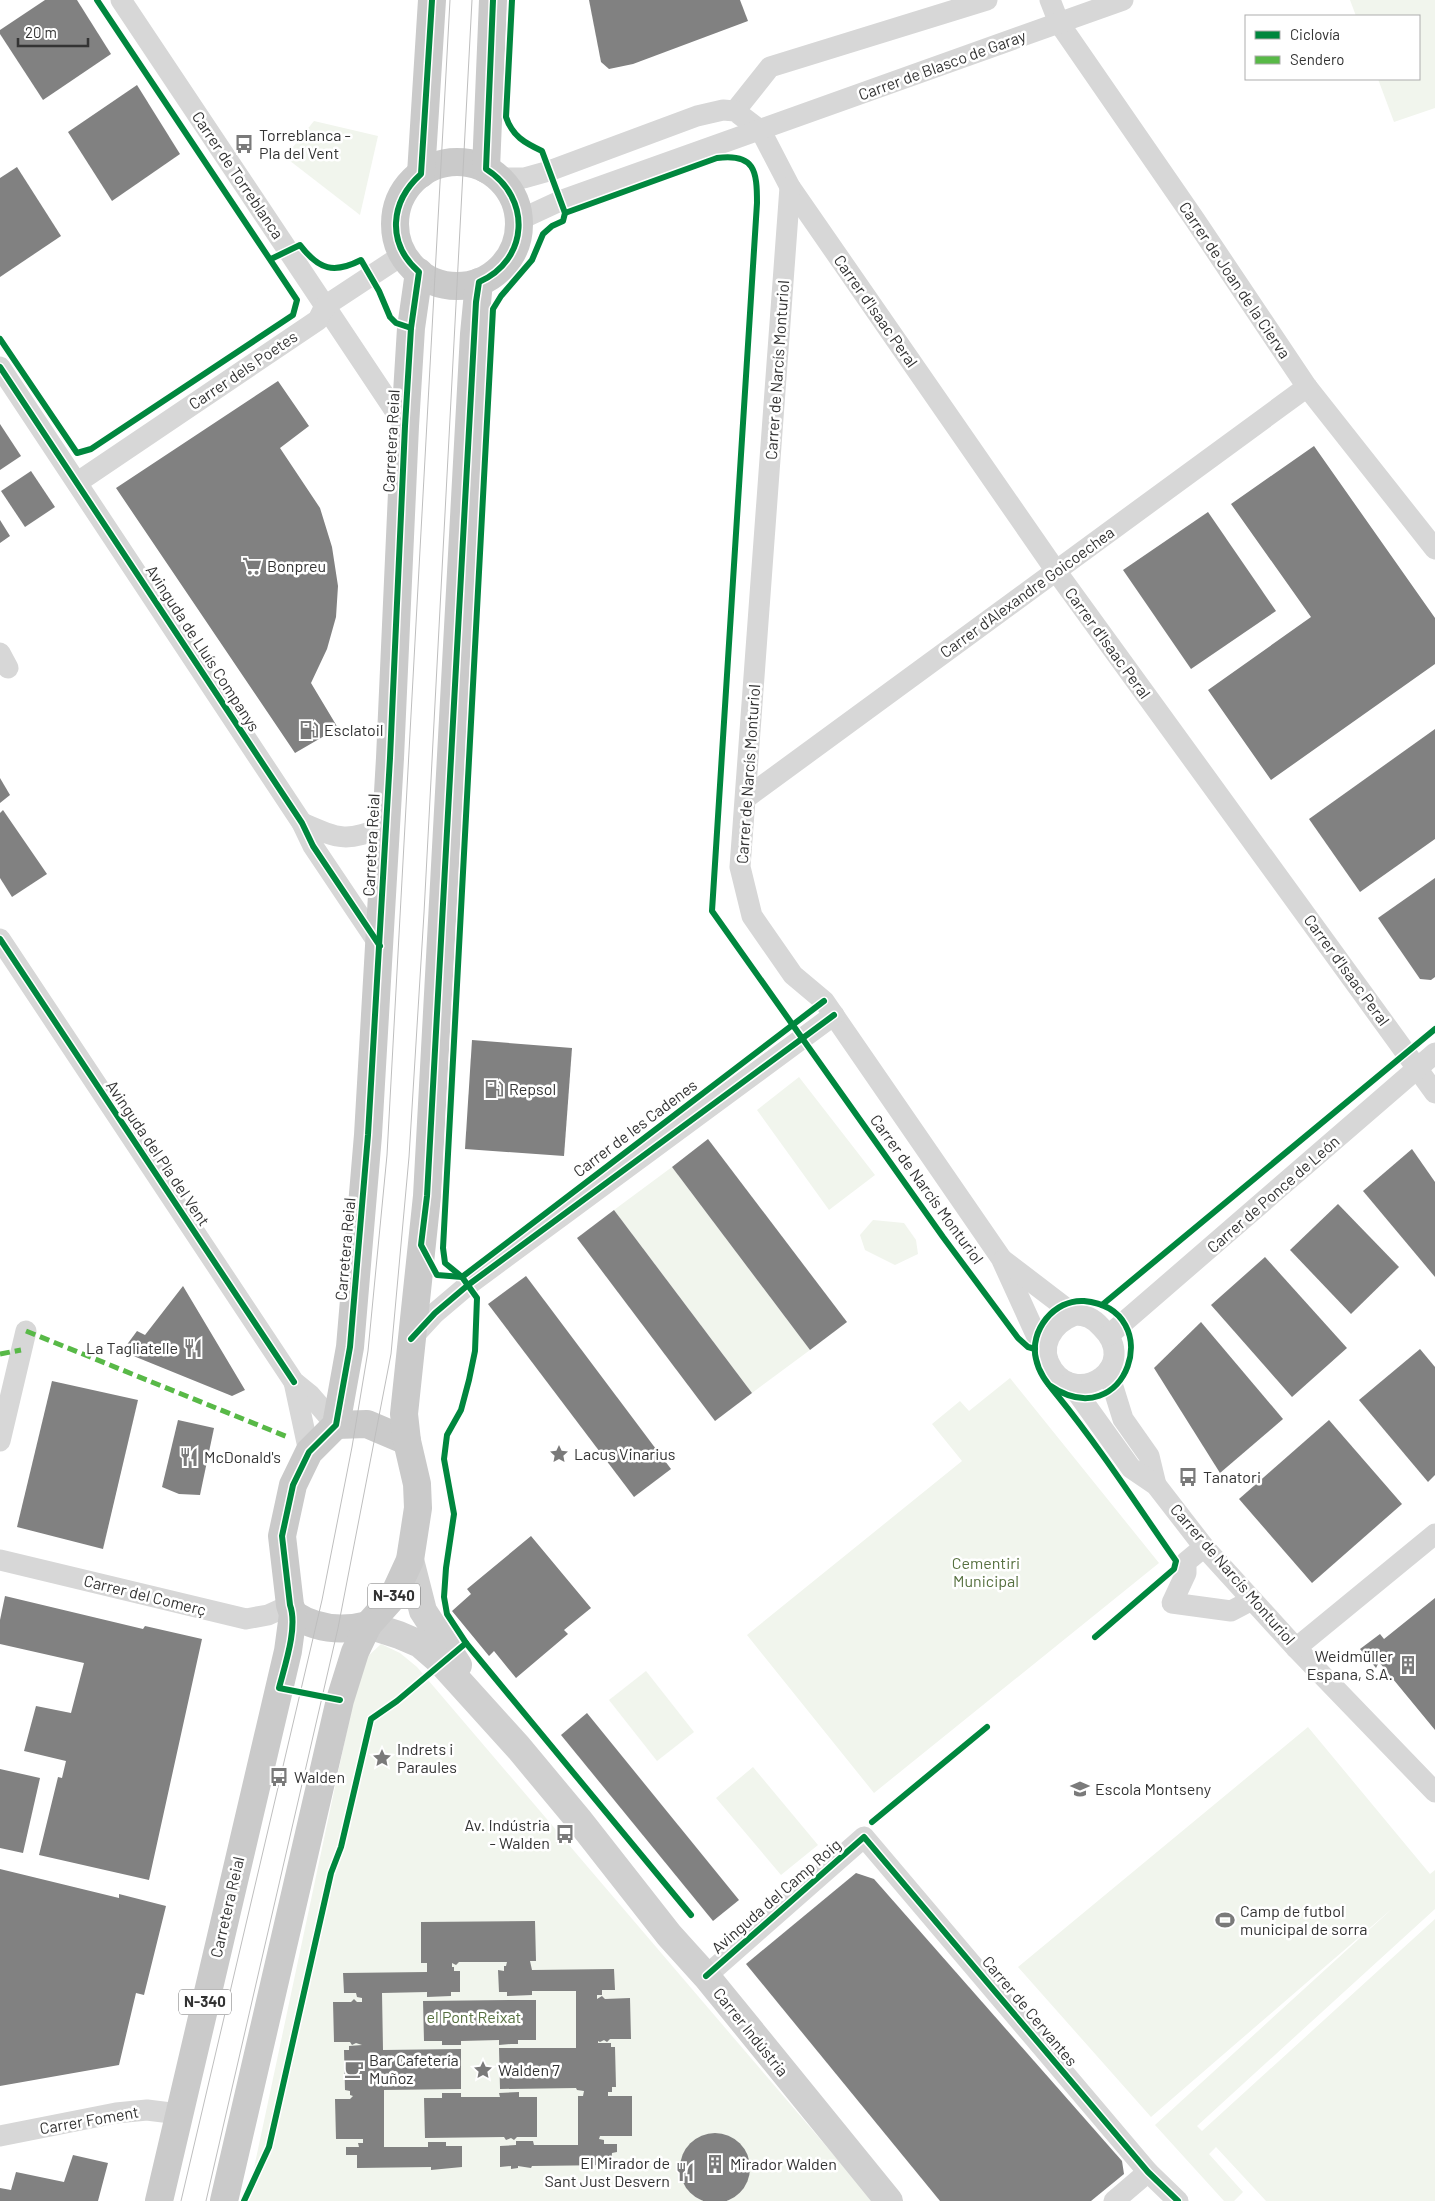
<svg xmlns="http://www.w3.org/2000/svg" width="1435" height="2201" font-family="Barlow,sans-serif">
<style>
.green{fill:#f1f5ed}
.building{fill:#818181}
.lines{fill:none;stroke-linecap:round;stroke-linejoin:round}
.street{stroke:#d7d7d7;stroke-width:21}
.secondary{stroke:#d0d0d0;stroke-width:28}
.primary{stroke:#cacaca;stroke-width:28}
.tram{stroke:#bebebe;stroke-width:1}
.quiet{stroke:#58b947;stroke-width:5;stroke-dasharray:10 5;stroke-linecap:butt}
.cycleway-casing{stroke:#fff;stroke-width:9}
.cycleway{stroke:#00873e;stroke-width:6}
.labels{text-anchor:middle;stroke-width:5;stroke-linejoin:round;paint-order:stroke}
.shield{fill:#fff;stroke:#707070;stroke-width:1}
.shield-label{font-size:15px;font-weight:bold;fill:#333}
.street-label{font-size:16px;fill:#333;stroke:#fff}
.poi-label{font-size:16px;fill:#333;stroke:#fff;text-anchor:start}
.park-label{font-size:16px;fill:#56703f;stroke:#fff}
</style>
<rect width="100%" height="100%" fill="#fff"/>
<!-- green -->
<g class="green">
<polygon points="1350,0 1435,0 1435,108 1394,122 1378,79 1419,79 1419,16 1356,16"/>
<polygon points="314,121 378,136 360,215 285,157"/>
<polygon points="799,1077 875,1175 829,1210 757,1110"/>
<polygon points="672,1167 810,1350 752,1393 614,1210"/>
<polygon points="873,1220 904,1223 916,1240 918,1254 895,1265 865,1250 860,1235"/>
<polygon points="1010,1378 1159,1563 874,1793 747,1635 962,1461 932,1424 960,1401 969,1411"/>
<polygon points="381,1644 400,1653 417,1667 873,2201 247,2201 352,1707 364,1660"/>
<polygon points="646,1671 694,1732 657,1761 609,1700"/>
<polygon points="1308,1727 1430,1874 1435,1870 1435,1909 1197,2126 1202,2131 1435,1919 1435,2201 1266,2201 1216,2147 1209,2154 1243,2192 1234,2201 1224,2201 1155,2125 1394,1907 1151,2117 1018,1967"/>
<polygon points="753,1767 818,1845 781,1875 716,1798"/>
</g>
<!-- building -->
<g class="building">
<polygon points="45,0 77,0 111,54 43,100 0,34 0,30"/>
<polygon points="589,0 740,0 748,21 633,64 609,69 601,62"/>
<polygon points="137,85 180,154 112,201 68,132"/>
<polygon points="17,167 61,236 0,277 0,178"/>
<polygon points="278,381 309,426 280,448 320,508 332,547 338,586 336,617 327,649 311,683 338,728 295,753 116,488"/>
<polygon points="0,424 21,456 0,470"/>
<polygon points="1314,446 1435,618 1435,664 1271,780 1208,690 1311,617 1231,504"/>
<polygon points="31,471 55,507 25,527 1,491"/>
<polygon points="1208,512 1276,611 1191,669 1123,570"/>
<polygon points="0,520 10,536 0,543"/>
<polygon points="1435,729 1435,839 1360,892 1309,819"/>
<polygon points="0,778 10,795 0,803"/>
<polygon points="3,810 47,874 12,897 0,878 0,813"/>
<polygon points="1435,878 1435,977 1431,980 1420,979 1378,918"/>
<polygon points="472,1040 572,1048 564,1156 465,1149"/>
<polygon points="708,1139 847,1322 810,1350 672,1167"/>
<polygon points="1412,1149 1435,1182 1435,1277 1363,1191"/>
<polygon points="1338,1204 1399,1267 1351,1314 1290,1250"/>
<polygon points="614,1210 752,1393 715,1421 577,1238"/>
<polygon points="1265,1257 1347,1348 1292,1397 1211,1305"/>
<polygon points="526,1276 671,1469 634,1497 488,1304"/>
<polygon points="183,1286 245,1390 232,1396 131,1355 123,1350 137,1331 145,1335"/>
<polygon points="1201,1322 1283,1419 1220,1473 1154,1368"/>
<polygon points="1420,1349 1435,1367 1435,1475 1428,1482 1359,1400"/>
<polygon points="52,1381 138,1400 103,1549 17,1527"/>
<polygon points="178,1420 214,1428 200,1495 179,1494 162,1487"/>
<polygon points="1329,1420 1402,1504 1312,1583 1239,1499"/>
<polygon points="531,1536 591,1608 564,1630 568,1634 516,1678 494,1651 489,1656 452,1611 471,1594 467,1589"/>
<polygon points="5,1596 143,1629 145,1626 202,1639 149,1880 39,1855 58,1777 62,1778 66,1761 24,1751 36,1706 71,1713 84,1663 0,1644 0,1620"/>
<polygon points="1435,1598 1435,1730 1379,1662 1376,1668 1360,1649 1380,1634 1384,1639"/>
<polygon points="587,1713 739,1900 713,1921 561,1735"/>
<polygon points="0,1769 40,1778 23,1853 0,1848"/>
<polygon points="0,1869 119,1898 119,1894 166,1906 144,1995 136,1993 119,2065 0,2086"/>
<polygon points="856,1873 874,1879 1122,2161 1124,2174 1091,2201 940,2201 746,1964"/>
<polygon points="535,1921 536,1961 530,1961 532,1970 614,1969 615,1990 602,1990 602,1995 597,1995 597,1999 602,1996 605,1999 630,1998 631,2039 610,2039 607,2042 604,2040 600,2042 598,2041 598,2043 611,2043 611,2047 615,2047 616,2087 612,2087 612,2092 608,2092 608,2096 632,2096 632,2136 600,2136 599,2139 604,2140 604,2144 617,2144 617,2152 612,2153 611,2165 532,2166 531,2168 518,2166 518,2168 511,2169 511,2166 500,2167 500,2146 516,2145 516,2141 533,2141 534,2145 578,2145 578,2096 583,2096 584,2091 577,2090 576,2088 500,2089 499,2048 576,2048 576,1991 532,1991 532,1995 507,1996 507,1992 499,1992 498,1970 504,1971 504,1966 506,1966 507,1962 459,1962 456,1965 452,1963 452,1967 454,1967 454,1971 460,1971 460,1992 451,1992 451,1996 427,1997 427,1992 382,1993 383,2050 461,2049 461,2089 384,2090 384,2147 428,2147 428,2142 446,2142 446,2146 462,2146 462,2167 431,2170 431,2167 357,2168 357,2155 346,2155 346,2147 359,2147 358,2143 363,2143 363,2139 336,2139 335,2099 350,2099 353,2096 350,2095 350,2091 345,2090 344,2050 349,2050 349,2046 362,2045 356,2043 352,2045 350,2042 334,2042 333,2002 351,2002 354,1999 357,2002 362,2002 362,1998 357,1997 356,1993 344,1993 343,1973 427,1972 427,1963 421,1963 421,1922"/>
<polygon points="509,2000 536,2000 536,2040 518,2040 518,2044 511,2044 499,2045 499,2040 461,2041 461,2045 442,2045 442,2041 424,2041 423,2001"/>
<polygon points="519,2092 519,2097 537,2097 537,2137 517,2137 514,2140 511,2138 506,2140 504,2137 425,2138 424,2098 442,2098 442,2093 461,2093 461,2097 500,2097 499,2093"/>
<circle cx="715" cy="2168" r="35"/>
<polygon points="73,2155 108,2163 98,2201 0,2201 0,2188 11,2190 16,2172 64,2182"/>
</g>
<g class="lines">
<!-- street -->
<g class="street">
<polyline points="121,0 405,426"/>
<polyline points="1050,0 1059,23 1195,220 1307,387 1435,549"/>
<polyline points="735,111 770,67 987,0"/>
<polyline points="498,178 524,178 549,171 697,116 723,110 735,111 761,131 790,187 1056,571 1435,1093"/>
<polyline points="790,187 740,867 752,916 793,975 824,1001 1001,1258 1048,1361"/>
<polyline points="519,220 560,201 1123,0"/>
<polyline points="0,367 302,823 313,846 380,946"/>
<polyline points="78,482 318,320 325,306 404,254"/>
<polyline points="0,653 8,668"/>
<polyline points="746,798 1307,387"/>
<path d="M302,823C341,840 346,842 386,826"/>
<polyline points="0,939 294,1382 310,1395 336,1425"/>
<polyline points="1003,1260 1075,1315"/>
<path d="M1075,1315C1086,1315 1093,1318 1101,1327C1141,1366 1079,1407 1053,1370C1037,1347 1052,1324 1075,1315Z"/>
<polyline points="1109,1335 1435,1053"/>
<polyline points="411,1339 435,1313 468,1285 834,1015"/>
<polyline points="1108,1371 1123,1419 1149,1456 1156,1485"/>
<polyline points="294,1382 309,1452"/>
<polyline points="1070,1383 1131,1468 1156,1485 1204,1547 1296,1648 1435,1792"/>
<polyline points="0,1441 26,1331"/>
<polyline points="1204,1547 1186,1562 1186,1573 1172,1603 1231,1611 1252,1600"/>
<polyline points="0,1560 246,1619 268,1615 290,1605"/>
<polyline points="1296,1648 1435,1534"/>
<polyline points="706,1976 864,1837 1148,2172 1178,2201"/>
<polyline points="0,2136 116,2113 147,2110 179,2114"/>
<polyline points="1114,2201 1148,2172"/>
</g>
<!-- secondary -->
<g class="secondary">
<polyline points="410,1560 423,1611 458,1665"/>
<polyline points="368,1625 399,1635 420,1644 442,1663 518,1747 578,1819 669,1935 706,1976 889,2201"/>
</g>
<!-- primary -->
<g class="primary">
<circle cx="457" cy="224" r="62"/>
<polyline points="486,169 493,0"/>
<polyline points="421,174 432,0"/>
<polyline points="336,1425 367,1424 407,1441"/>
<path d="M293,1614C316,1629 341,1632 368,1625"/>
<polyline points="159,2201 288,1651 293,1614 290,1605 282,1536 293,1485 309,1452 336,1425 350,1347 368,1135 390,758 405,426 411,328 419,272"/>
<polyline points="224,2201 340,1700 355,1652 368,1625 393,1597 410,1560 418,1508 417,1484 407,1441 404,1414 427,1196 474,334 479,282"/>
</g>
<!-- tram -->
<g class="tram">
<polyline points="181,2201 322,1600 352,1447 368,1351 387,1155 450,0"/>
<polyline points="206,2201 338,1628 391,1354 409,1157 424,913 472,0"/>
</g>
<!-- quiet -->
<g class="quiet">
<polyline points="26,1331 290,1438"/>
<polyline points="0,1354 21,1350"/>
</g>
<!-- cycleway casing -->
<g class="cycleway-casing">
<g id="cycleway">
<path d="M565,213L717,158C755,153 757,171 757,203L712,911L943,1237L1018,1338L1028,1347L1035,1349"/>
<path d="M271,259L300,245C319,270 334,274 361,260L379,291L390,317L396,323L411,328"/>
<polyline points="0,339 77,453 91,449 293,315 297,300 97,0"/>
<polyline points="0,367 302,823 313,846 380,946"/>
<polyline points="0,939 294,1382"/>
<path d="M462,1277L437,1275L421,1245L427,1196L476,302L479,282C529,260 532,198 486,169L493,0"/>
<polyline points="462,1277 824,1001"/>
<polyline points="1102,1305 1435,1029"/>
<polyline points="411,1339 435,1313 468,1285 834,1015"/>
<path d="M1049,1385C1127,1439 1169,1309 1084,1301C1054,1299 1029,1331 1036,1359C1039,1374 1048,1384 1057,1395C1100,1448 1137,1505 1176,1561L1174,1569L1095,1637"/>
<polyline points="466,1643 691,1915"/>
<path d="M340,1700L279,1688C285,1665 298,1627 290,1605L282,1536L293,1485L309,1452L336,1425L350,1347L368,1135L390,758L405,426L411,328L419,272C386,243 390,202 421,174L432,0"/>
<polyline points="872,1822 987,1727"/>
<polyline points="706,1976 864,1837 1148,2172 1178,2201"/>
<path d="M244,2201L269,2147L331,1873L341,1847L371,1719L397,1701L466,1643L447,1614L444,1597L446,1568L454,1514L444,1459L447,1435L461,1410L469,1380L475,1351L477,1298L462,1277L445,1263L443,1248L493,309L501,296L532,260L543,234L552,226L563,221L565,213L542,151C525,143 512,136 506,117L512,0"/>
</g>
</g>
<!-- cycleway -->
<use href="#cycleway" class="cycleway"/>
</g>
<!-- icons -->
<defs>
<g id="bus-bare" transform="scale(1.5)"><path d="M-5-6H5V4H4V6H2V4H-2V6H-4V4H-5ZM-3.5-4V0h7V-4ZM-3.5 1.2v1.5H-2V1.2ZM2 1.2v1.5H3.5V1.2Z" fill="#7a7a7a" stroke="#fff" stroke-width="2.5" paint-order="stroke"/></g>
<g id="supermarket-bare" transform="scale(1.5)"><path d="M-6-5.5h2.5l.6 2H6L4.5 2H-2.5L-4.4-4H-6ZM-1.5 3.2a1.3 1.3 0 1 0 .1 0ZM3 3.2a1.3 1.3 0 1 0 .1 0Z" fill="#7a7a7a" stroke="#fff" stroke-width="2.5" paint-order="stroke"/></g>
<g id="fuel-bare" transform="scale(1.5)"><path d="M-5.5-6h7V0h2V4h1.3V-2.5L3-4.5l.8-.8L6-3V5H2.5V1h-1V6h-7ZM-4.2-4.7v3.2H.2V-4.7Z" fill="#7a7a7a" stroke="#fff" stroke-width="2.5" paint-order="stroke"/></g>
<g id="restaurant-bare" transform="scale(1.5)"><path d="M-5-6h1v4h1v-4h1v4h1v-4h1v5L-1.5 .5V6h-2V.5L-5-1ZM5-6V6H3V1.5H1.5Q1.5-4 5-6Z" fill="#7a7a7a" stroke="#fff" stroke-width="2.5" paint-order="stroke"/></g>
<g id="sight-bare" transform="scale(1.5)"><path d="M0-6L1.8-2.2L6-1.7L2.9 1.2L3.7 5.4L0 3.3L-3.7 5.4L-2.9 1.2L-6-1.7L-1.8-2.2Z" fill="#7a7a7a" stroke="#fff" stroke-width="2.5" paint-order="stroke"/></g>
<g id="building-bare" transform="scale(1.5)"><path d="M-4-6H4V6H1V3H-1V6H-4ZM-2.5-4.3h1.7v1.8h-1.7ZM.8-4.3h1.7v1.8H.8ZM-2.5-1h1.7V.8h-1.7ZM.8-1h1.7V.8H.8Z" fill="#7a7a7a" stroke="#fff" stroke-width="2.5" paint-order="stroke"/></g>
<g id="school-bare" transform="scale(1.5)"><path d="M0-5L7-2L0 1L-7-2ZM-4 1L0 2.5L4 1V4Q0 6-4 4Z" fill="#7a7a7a" stroke="#fff" stroke-width="2.5" paint-order="stroke"/></g>
<g id="stadium-bare" transform="scale(1.5)"><path d="M0-5a6.5 5 0 1 0 0 10a6.5 5 0 1 0 0-10ZM-3.5-1.8h7v3.6h-7Z" fill="#7a7a7a" stroke="#fff" stroke-width="2.5" paint-order="stroke"/></g>
<g id="cafe-bare" transform="scale(1.5)"><path d="M-5.5-4.5H6V0H3Q3 3.5 0 3.5H-2.5Q-5.5 3.5-5.5 0ZM3-3.2v2h1.7v-2ZM-6 4.5H4V6H-6Z" fill="#7a7a7a" stroke="#fff" stroke-width="2.5" paint-order="stroke"/></g>
</defs>
<g fill-rule="evenodd">
<use href="#bus-bare" x="244" y="144"/>
<use href="#supermarket-bare" x="252" y="566"/>
<use href="#fuel-bare" x="309" y="730"/>
<use href="#fuel-bare" x="494" y="1089"/>
<use href="#restaurant-bare" x="193" y="1348"/>
<use href="#sight-bare" x="559" y="1454"/>
<use href="#restaurant-bare" x="189" y="1457"/>
<use href="#bus-bare" x="1188" y="1477"/>
<use href="#building-bare" x="1408" y="1665"/>
<use href="#sight-bare" x="382" y="1758"/>
<use href="#bus-bare" x="279" y="1777"/>
<use href="#school-bare" x="1080" y="1789"/>
<use href="#bus-bare" x="565" y="1834"/>
<use href="#stadium-bare" x="1225" y="1920"/>
<use href="#cafe-bare" x="354" y="2069"/>
<use href="#sight-bare" x="483" y="2070"/>
<use href="#building-bare" x="715" y="2164"/>
<use href="#restaurant-bare" x="685" y="2172"/>
</g>
<g class="labels">
<!-- shield labels -->
<g class="shield">
<rect x="368" y="1583.5" width="52" height="25" rx="4"/>
<rect x="179" y="1989.5" width="52" height="25" rx="4"/>
</g>
<g class="shield-label">
<text x="394" y="1601">N-340</text>
<text x="205" y="2007">N-340</text>
</g>
<!-- street labels -->
<g class="street-label">
<text transform="translate(942 65) rotate(-20)" y="6">Carrer de Blasco de Garay</text>
<text transform="translate(238 175) rotate(56)" y="6">Carrer de Torreblanca</text>
<text transform="translate(1235 280) rotate(56)" y="6">Carrer de Joan de la Cierva</text>
<text transform="translate(876 311) rotate(55)" y="6">Carrer d'Isaac Peral</text>
<text transform="translate(243 370) rotate(-34)" y="6">Carrer dels Poetes</text>
<text transform="translate(777 370) rotate(-86)" y="6">Carrer de Narcís Monturiol</text>
<text transform="translate(391 441) rotate(-87)" y="6">Carretera Reial</text>
<text transform="translate(1027 592) rotate(-36)" y="6">Carrer d'Alexandre Goicoechea</text>
<text transform="translate(1108 643) rotate(54)" y="6">Carrer d'Isaac Peral</text>
<text transform="translate(203 648) rotate(57)" y="6">Avinguda de Lluís Companys</text>
<text transform="translate(748 774) rotate(-86)" y="6">Carrer de Narcís Monturiol</text>
<text transform="translate(371 845) rotate(-87)" y="6">Carretera Reial</text>
<text transform="translate(1347 970) rotate(54)" y="6">Carrer d'Isaac Peral</text>
<text transform="translate(635 1128) rotate(-37)" y="6">Carrer de les Cadenes</text>
<text transform="translate(158 1153) rotate(56)" y="6">Avinguda del Pla del Vent</text>
<text transform="translate(927 1189) rotate(54)" y="6">Carrer de Narcís Monturiol</text>
<text transform="translate(1273 1194) rotate(-41)" y="6">Carrer de Ponce de León</text>
<text transform="translate(345 1249) rotate(-85)" y="6">Carretera Reial</text>
<text transform="translate(1233 1574) rotate(49)" y="6">Carrer de Narcís Monturiol</text>
<text transform="translate(145 1595) rotate(14)" y="6">Carrer del Comerç</text>
<text transform="translate(776 1896) rotate(-41)" y="6">Avinguda del Camp Roig</text>
<text transform="translate(227 1907) rotate(-77)" y="6">Carretera Reial</text>
<text transform="translate(1030 2011) rotate(50)" y="6">Carrer de Cervantes</text>
<text transform="translate(751 2032) rotate(51)" y="6">Carrer Indústria</text>
<text transform="translate(89 2120) rotate(-10)" y="6">Carrer Foment</text>
</g>
<!-- poi labels -->
<g class="poi-label">
<text x="259" y="141">Torreblanca -<tspan x="259" dy="18">Pla del Vent</tspan></text>
<text x="267" y="572">Bonpreu</text>
<text x="324" y="736">Esclatoil</text>
<text x="509" y="1095">Repsol</text>
<text x="178" y="1354" text-anchor="end">La Tagliatelle</text>
<text x="574" y="1460">Lacus Vinarius</text>
<text x="204" y="1463">McDonald's</text>
<text x="1203" y="1483">Tanatori</text>
<text x="1393" y="1662" text-anchor="end">Weidmüller<tspan x="1393" dy="18">Espana, S.A.</tspan></text>
<text x="397" y="1755">Indrets i<tspan x="397" dy="18">Paraules</tspan></text>
<text x="294" y="1783">Walden</text>
<text x="1095" y="1795">Escola Montseny</text>
<text x="550" y="1831" text-anchor="end">Av. Indústria<tspan x="550" dy="18">- Walden</tspan></text>
<text x="1240" y="1917">Camp de futbol<tspan x="1240" dy="18">municipal de sorra</tspan></text>
<text x="369" y="2066">Bar Cafetería<tspan x="369" dy="18">Muñoz</tspan></text>
<text x="498" y="2076">Walden 7</text>
<text x="670" y="2169" text-anchor="end">El Mirador de<tspan x="670" dy="18">Sant Just Desvern</tspan></text>
<text x="730" y="2170">Mirador Walden</text>
</g>
<!-- park labels -->
<g class="park-label">
<text x="986" y="1569">Cementiri<tspan x="986" dy="18">Municipal</tspan></text>
<text x="474" y="2023">el Pont Reixat</text>
</g>
</g>
<!-- legend -->
<rect x="1245" y="15" width="175" height="65" fill="#ffffff" stroke="#adadad"/>
<rect x="1255" y="31" width="25" height="8" fill="#00873e" stroke="#adadad"/>
<text x="1290" y="40" font-size="15" fill="#333333">Ciclovía</text>
<rect x="1255" y="56" width="25" height="8" fill="#58b947" stroke="#adadad"/>
<text x="1290" y="65" font-size="15" fill="#333333">Sendero</text>
<!-- scale -->
<path d="M18 38v8h70v-8" fill="none" stroke="#333333" stroke-width="2.5"/>
<text x="25" y="38" font-size="15" fill="#333333" stroke="#ffffff" stroke-width="4" paint-order="stroke">20 m</text>
</svg>
